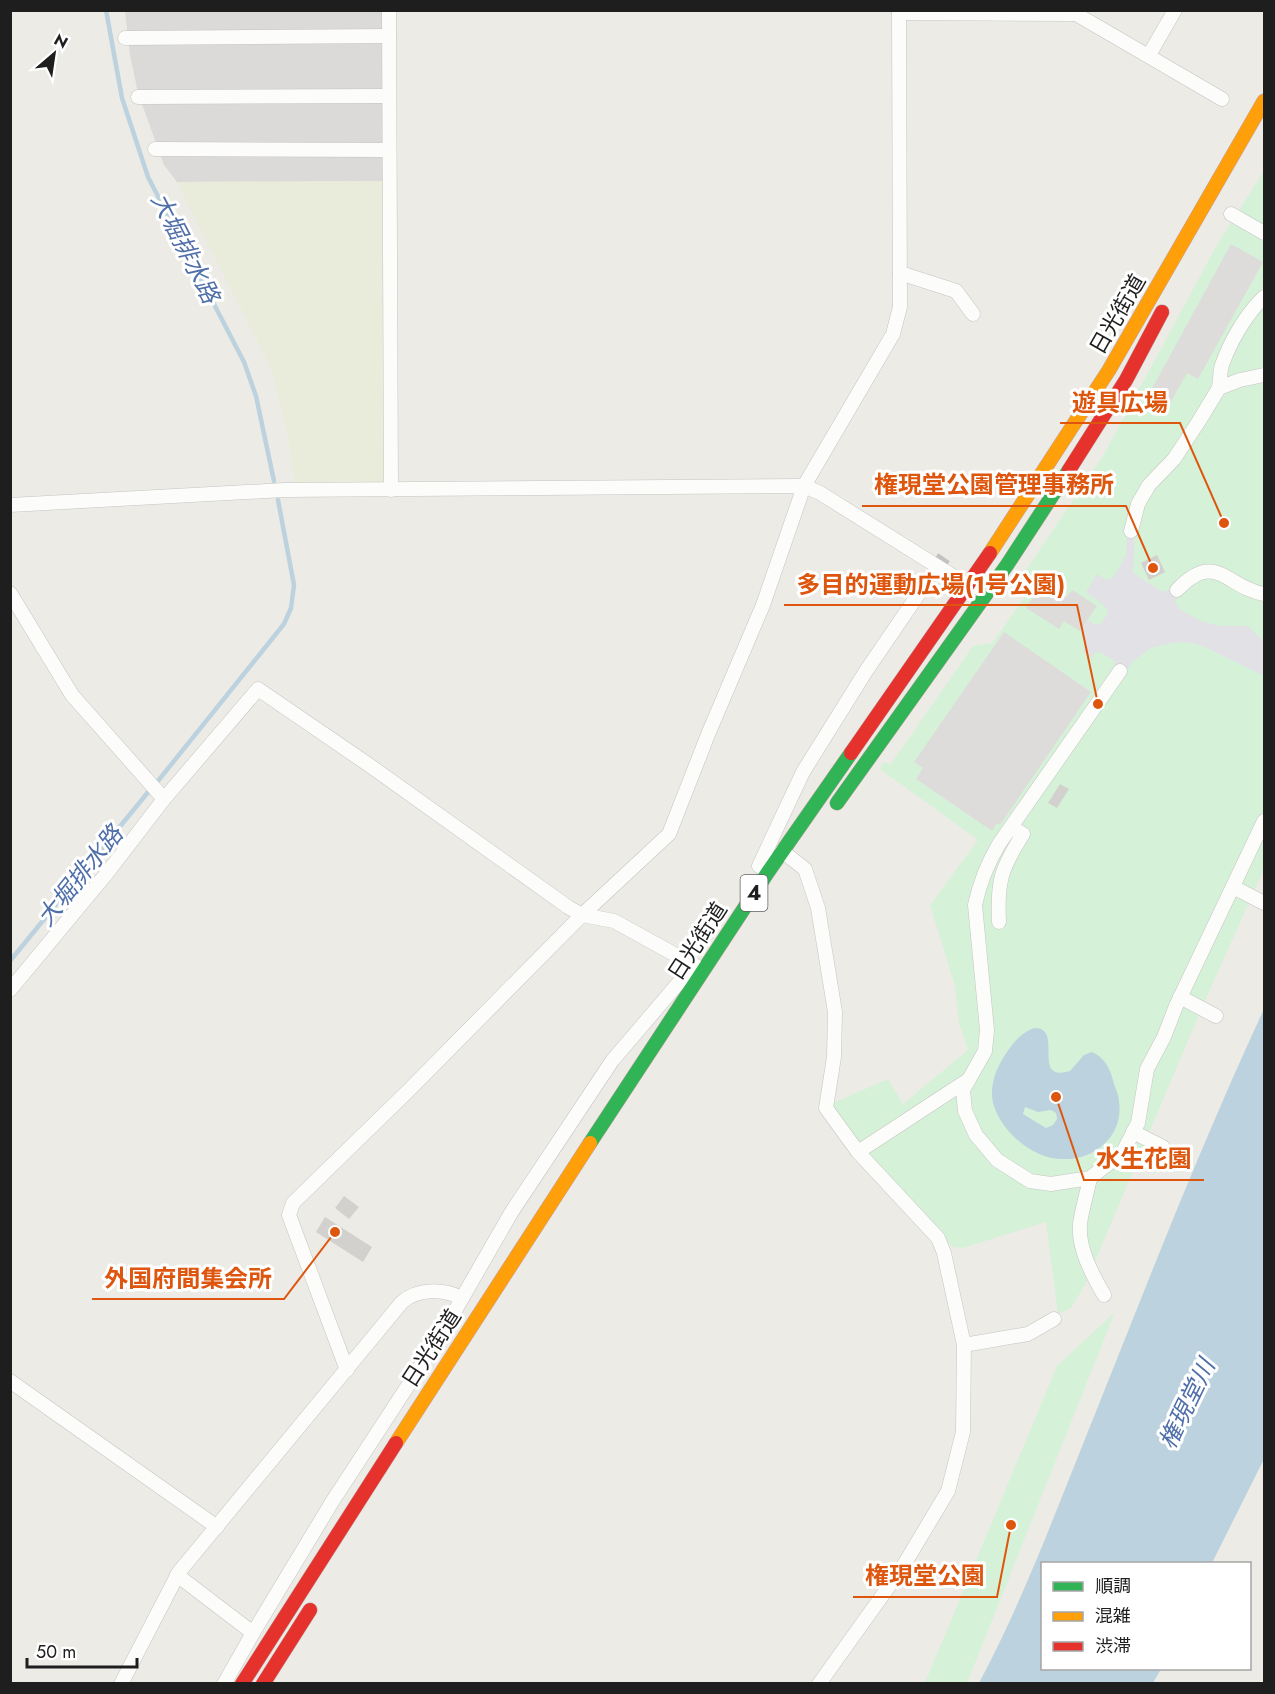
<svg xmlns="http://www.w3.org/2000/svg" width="1275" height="1694" font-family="Jost,'Noto Sans JP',sans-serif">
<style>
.residential{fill:#dbdad8}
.farmland{fill:#e9ecda}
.park{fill:#d5f2d9}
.parking{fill:#dddcda}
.plaza{fill:#e2e1e5}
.water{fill:#bcd2de;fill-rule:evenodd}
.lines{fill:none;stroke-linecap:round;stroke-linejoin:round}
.stream{stroke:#bcd2de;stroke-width:4.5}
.building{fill:#d3d1cd}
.street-tunnel{stroke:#c3c2be;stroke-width:14;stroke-dasharray:14 7;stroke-linecap:butt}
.street-casing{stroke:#c5c4c2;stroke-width:15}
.fast-casing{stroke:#c0a0a3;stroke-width:15}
.slow-casing{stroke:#c0a0a3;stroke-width:15}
.jam-casing{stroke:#c0a0a3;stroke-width:15}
.street{stroke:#fcfcfb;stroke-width:14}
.fast{stroke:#30b455;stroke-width:14}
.slow{stroke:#ff9f0a;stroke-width:14}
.jam{stroke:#e5322d;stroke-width:14}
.labels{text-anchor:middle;stroke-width:6;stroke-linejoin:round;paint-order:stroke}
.shield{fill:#fff;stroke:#626262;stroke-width:1.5}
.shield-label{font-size:21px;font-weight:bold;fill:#1e1e1e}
.street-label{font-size:22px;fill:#1e1e1e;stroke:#fff}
.water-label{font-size:24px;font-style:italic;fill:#4f6fa9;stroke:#fff}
.leader{fill:none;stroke:#de560d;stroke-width:2}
.callout-dot{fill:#de560d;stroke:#fff;stroke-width:2}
.callout-label{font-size:24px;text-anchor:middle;font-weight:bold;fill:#de560d;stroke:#fff;stroke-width:6;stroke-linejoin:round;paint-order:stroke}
</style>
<rect width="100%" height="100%" fill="#ecebe6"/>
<!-- residential -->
<polygon class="residential" points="125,11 382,11 383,181 177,182 164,165 138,93 130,55"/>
<!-- farmland -->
<polygon class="farmland" points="383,181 384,469 382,484 295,482 287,432 271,368 177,182"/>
<!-- park -->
<g class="park">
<polygon points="1264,171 1264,869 1203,1005 1085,1285 1071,1308 1058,1314 1046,1222 963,1248 952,1247 866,1155 833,1110 833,1103 888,1079 903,1104 968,1050 959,1023 955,986 930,905 978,840 880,769 883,762 891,764 973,646 992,643 1029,591 1024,573 1103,456 1218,243"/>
<polygon points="1115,1312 967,1683 925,1683 1057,1366"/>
</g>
<!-- parking -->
<g class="parking">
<polygon points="1231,244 1263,262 1198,379 1187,373 1163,416 1143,405"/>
<polygon points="1043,582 1066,597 1072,590 1097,606 1080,631 1064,621 1059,629 1026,608"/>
<polygon points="1004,632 1091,692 1000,825 997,823 992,831 916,779 923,768 914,762"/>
</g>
<!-- plaza -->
<polygon class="plaza" points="1127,531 1135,532 1133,573 1161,591 1167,591 1173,586 1181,593 1175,601 1179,609 1201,621 1221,626 1248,626 1264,642 1264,676 1205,647 1192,643 1177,642 1151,648 1132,662 1124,674 1114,667 1115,661 1100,652 1094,653 1092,658 1083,651 1086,647 1083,636 1084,632 1081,630 1088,620 1096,625 1101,624 1108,613 1107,608 1086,592 1097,574 1107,580 1113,578 1126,555"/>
<!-- water -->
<g class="water">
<path d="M1264,1009V1459L1212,1563L1042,1564V1668L1161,1669L1153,1683H979C1018,1610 1048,1532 1079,1454C1139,1305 1196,1155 1264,1009Z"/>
<path d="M1034,1028C1065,1027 1030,1083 1070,1071L1084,1055L1092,1052C1106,1058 1111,1071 1114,1084C1116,1090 1119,1096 1119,1102C1124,1135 1095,1160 1063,1159C1033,1159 1001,1132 993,1103C989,1085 997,1066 1007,1052C1015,1041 1021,1033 1034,1028ZM1025,1107L1038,1112L1051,1110L1056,1113L1057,1119L1053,1125L1046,1128L1023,1114Z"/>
</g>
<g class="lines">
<!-- stream -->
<g class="stream">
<polyline points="106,10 122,98 148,177 244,362 256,396 274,481"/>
<polyline points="158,781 284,624 291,608 294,585 278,500"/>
<polyline points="10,961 149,791"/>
</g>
</g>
<!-- building -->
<g class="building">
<polygon points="1157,555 1165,572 1149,580 1141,563"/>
<polygon points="1060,784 1069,789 1057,808 1048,803"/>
<polygon points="344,1196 359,1207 349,1219 335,1208"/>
<polygon points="325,1217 372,1247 363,1262 316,1232"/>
</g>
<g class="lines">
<!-- street-tunnel -->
<polyline class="street-tunnel" points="924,586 947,553"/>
<!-- street casing -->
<g class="street-casing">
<g id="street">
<polyline points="389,10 391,490"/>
<polyline points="899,13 1076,14 1222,99"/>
<polyline points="125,38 389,36"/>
<polyline points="1149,55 1175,10"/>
<polyline points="138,97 389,96"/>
<polyline points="155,149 389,150"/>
<polyline points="1231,214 1264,233"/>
<polyline points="900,273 956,291 973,314"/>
<path d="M1219,388C1220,380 1220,372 1222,365C1230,342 1246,314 1264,297"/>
<polyline points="10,505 284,490 804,486 820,493 972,588"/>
<polyline points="1131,531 1138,504 1149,485 1174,459 1199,421 1219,388 1240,380 1264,375"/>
<path d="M1177,590C1216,549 1227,588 1264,594"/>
<polyline points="10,593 72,695 164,799"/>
<path d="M1120,671L999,844C987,864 980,882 975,905L987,1030L985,1051L963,1090L965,1111L976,1135L997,1160L1030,1181L1051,1184L1090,1178L1123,1152L1138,1123L1147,1069L1164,1037L1176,1006L1264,821"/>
<polyline points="782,851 805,869 818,908 835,1012 834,1057 826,1108 858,1152 938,1238 944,1253 964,1345 963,1432 948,1491 902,1568 819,1684"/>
<polyline points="765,870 759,866 803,772 866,671 924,586"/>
<polyline points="1233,887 1264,903"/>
<path d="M999,922C997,881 1001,869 1023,834L1011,827"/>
<polyline points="10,990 107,873 164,799 258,689 369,765 568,907 582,915 614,921 703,970"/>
<polyline points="1180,997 1216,1016"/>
<polyline points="1133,1132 1163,1147"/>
<polyline points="858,1152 968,1080"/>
<path d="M1090,1178C1087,1193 1082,1209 1080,1224C1078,1249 1092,1274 1104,1295"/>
<polyline points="964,1345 1028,1334 1054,1319"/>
<polyline points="347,1370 289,1215 293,1203 408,1091 582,915 669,834 709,732 763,605 804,486 893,334 900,307 899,10"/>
<polyline points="10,1381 217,1527"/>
<polyline points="177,1575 253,1633 224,1684"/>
<polyline points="253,1633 332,1502 441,1335 511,1213 612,1061 681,980 693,964"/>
<path d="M121,1684L179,1572L402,1302C418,1288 443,1289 462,1298"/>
</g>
</g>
<!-- fast casing -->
<g class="fast-casing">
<g id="fast">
<polyline points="837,803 1007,565 1069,470"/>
<polyline points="590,1143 768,872 851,753"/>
</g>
</g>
<!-- slow casing -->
<g class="slow-casing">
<g id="slow">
<polyline points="990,553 1109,370 1264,101"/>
<polyline points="396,1443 590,1143"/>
</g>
</g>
<!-- jam casing -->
<g class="jam-casing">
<g id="jam">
<polyline points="1069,470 1126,380 1162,312"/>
<polyline points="851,753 990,553"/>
<polyline points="242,1684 396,1443"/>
<polyline points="263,1684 310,1610"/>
</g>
</g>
<!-- street -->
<use href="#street" class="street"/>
<!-- fast -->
<use href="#fast" class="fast"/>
<!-- slow -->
<use href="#slow" class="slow"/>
<!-- jam -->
<use href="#jam" class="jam"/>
</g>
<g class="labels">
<!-- shield labels -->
<rect class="shield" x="740.5" y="875" width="27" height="36" rx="4.5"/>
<g class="shield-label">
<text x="754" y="900">4</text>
</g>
<!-- street labels -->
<g class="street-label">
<text transform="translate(1117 314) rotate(-60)" y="8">日光街道</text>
<text transform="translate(697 941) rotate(-57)" y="8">日光街道</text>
<text transform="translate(431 1348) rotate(-57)" y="8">日光街道</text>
</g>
<!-- water labels -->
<g class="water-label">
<text transform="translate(185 248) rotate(63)" y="8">大堀排水路</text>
<text transform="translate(80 876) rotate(-51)" y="8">大堀排水路</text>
<text transform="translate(1187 1404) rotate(-64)" y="8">権現堂川</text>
</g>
</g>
<!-- callouts -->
<path class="leader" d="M1224 523L1180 423H1060M1153 568L1126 506H862M1098 704L1077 605H784M1056 1097L1084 1180H1204M335 1232L284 1299H92M1011 1525L997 1597H853"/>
<g class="callout-dot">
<circle cx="1224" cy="523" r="6"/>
<circle cx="1153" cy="568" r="6"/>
<circle cx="1098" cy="704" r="6"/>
<circle cx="1056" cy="1097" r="6"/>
<circle cx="335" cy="1232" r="6"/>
<circle cx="1011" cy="1525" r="6"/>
</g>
<g class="callout-label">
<text x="1120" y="411">遊具広場</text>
<text x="994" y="493">権現堂公園管理事務所</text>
<text x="931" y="593">多目的運動広場(1号公園)</text>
<text x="1144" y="1167">水生花園</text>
<text x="188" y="1287">外国府間集会所</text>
<text x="925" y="1584">権現堂公園</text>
</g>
<!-- border -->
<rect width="1275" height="1694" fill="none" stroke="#1e1e1e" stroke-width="24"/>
<!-- legend -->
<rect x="1041" y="1562" width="210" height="108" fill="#ffffff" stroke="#a5a5a5" stroke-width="1.5"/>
<rect x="1053" y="1582" width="30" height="9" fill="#30b455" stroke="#a5a5a5" stroke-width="1.5"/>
<text x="1095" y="1592" font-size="18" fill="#1e1e1e">順調</text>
<rect x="1053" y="1612" width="30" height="9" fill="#ff9f0a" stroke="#a5a5a5" stroke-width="1.5"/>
<text x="1095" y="1622" font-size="18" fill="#1e1e1e">混雑</text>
<rect x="1053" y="1642" width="30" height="9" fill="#e5322d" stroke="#a5a5a5" stroke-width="1.5"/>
<text x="1095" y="1652" font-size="18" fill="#1e1e1e">渋滞</text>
<!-- north arrow -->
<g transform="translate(54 54) rotate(29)" stroke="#ffffff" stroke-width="4.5" paint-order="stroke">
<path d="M0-4.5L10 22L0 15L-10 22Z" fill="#1e1e1e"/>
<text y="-9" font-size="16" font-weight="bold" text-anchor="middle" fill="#1e1e1e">N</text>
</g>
<!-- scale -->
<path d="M27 1658v9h110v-9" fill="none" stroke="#1e1e1e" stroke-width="3"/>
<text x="36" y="1658" font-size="18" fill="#1e1e1e" stroke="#ffffff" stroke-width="4.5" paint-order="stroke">50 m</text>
</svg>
